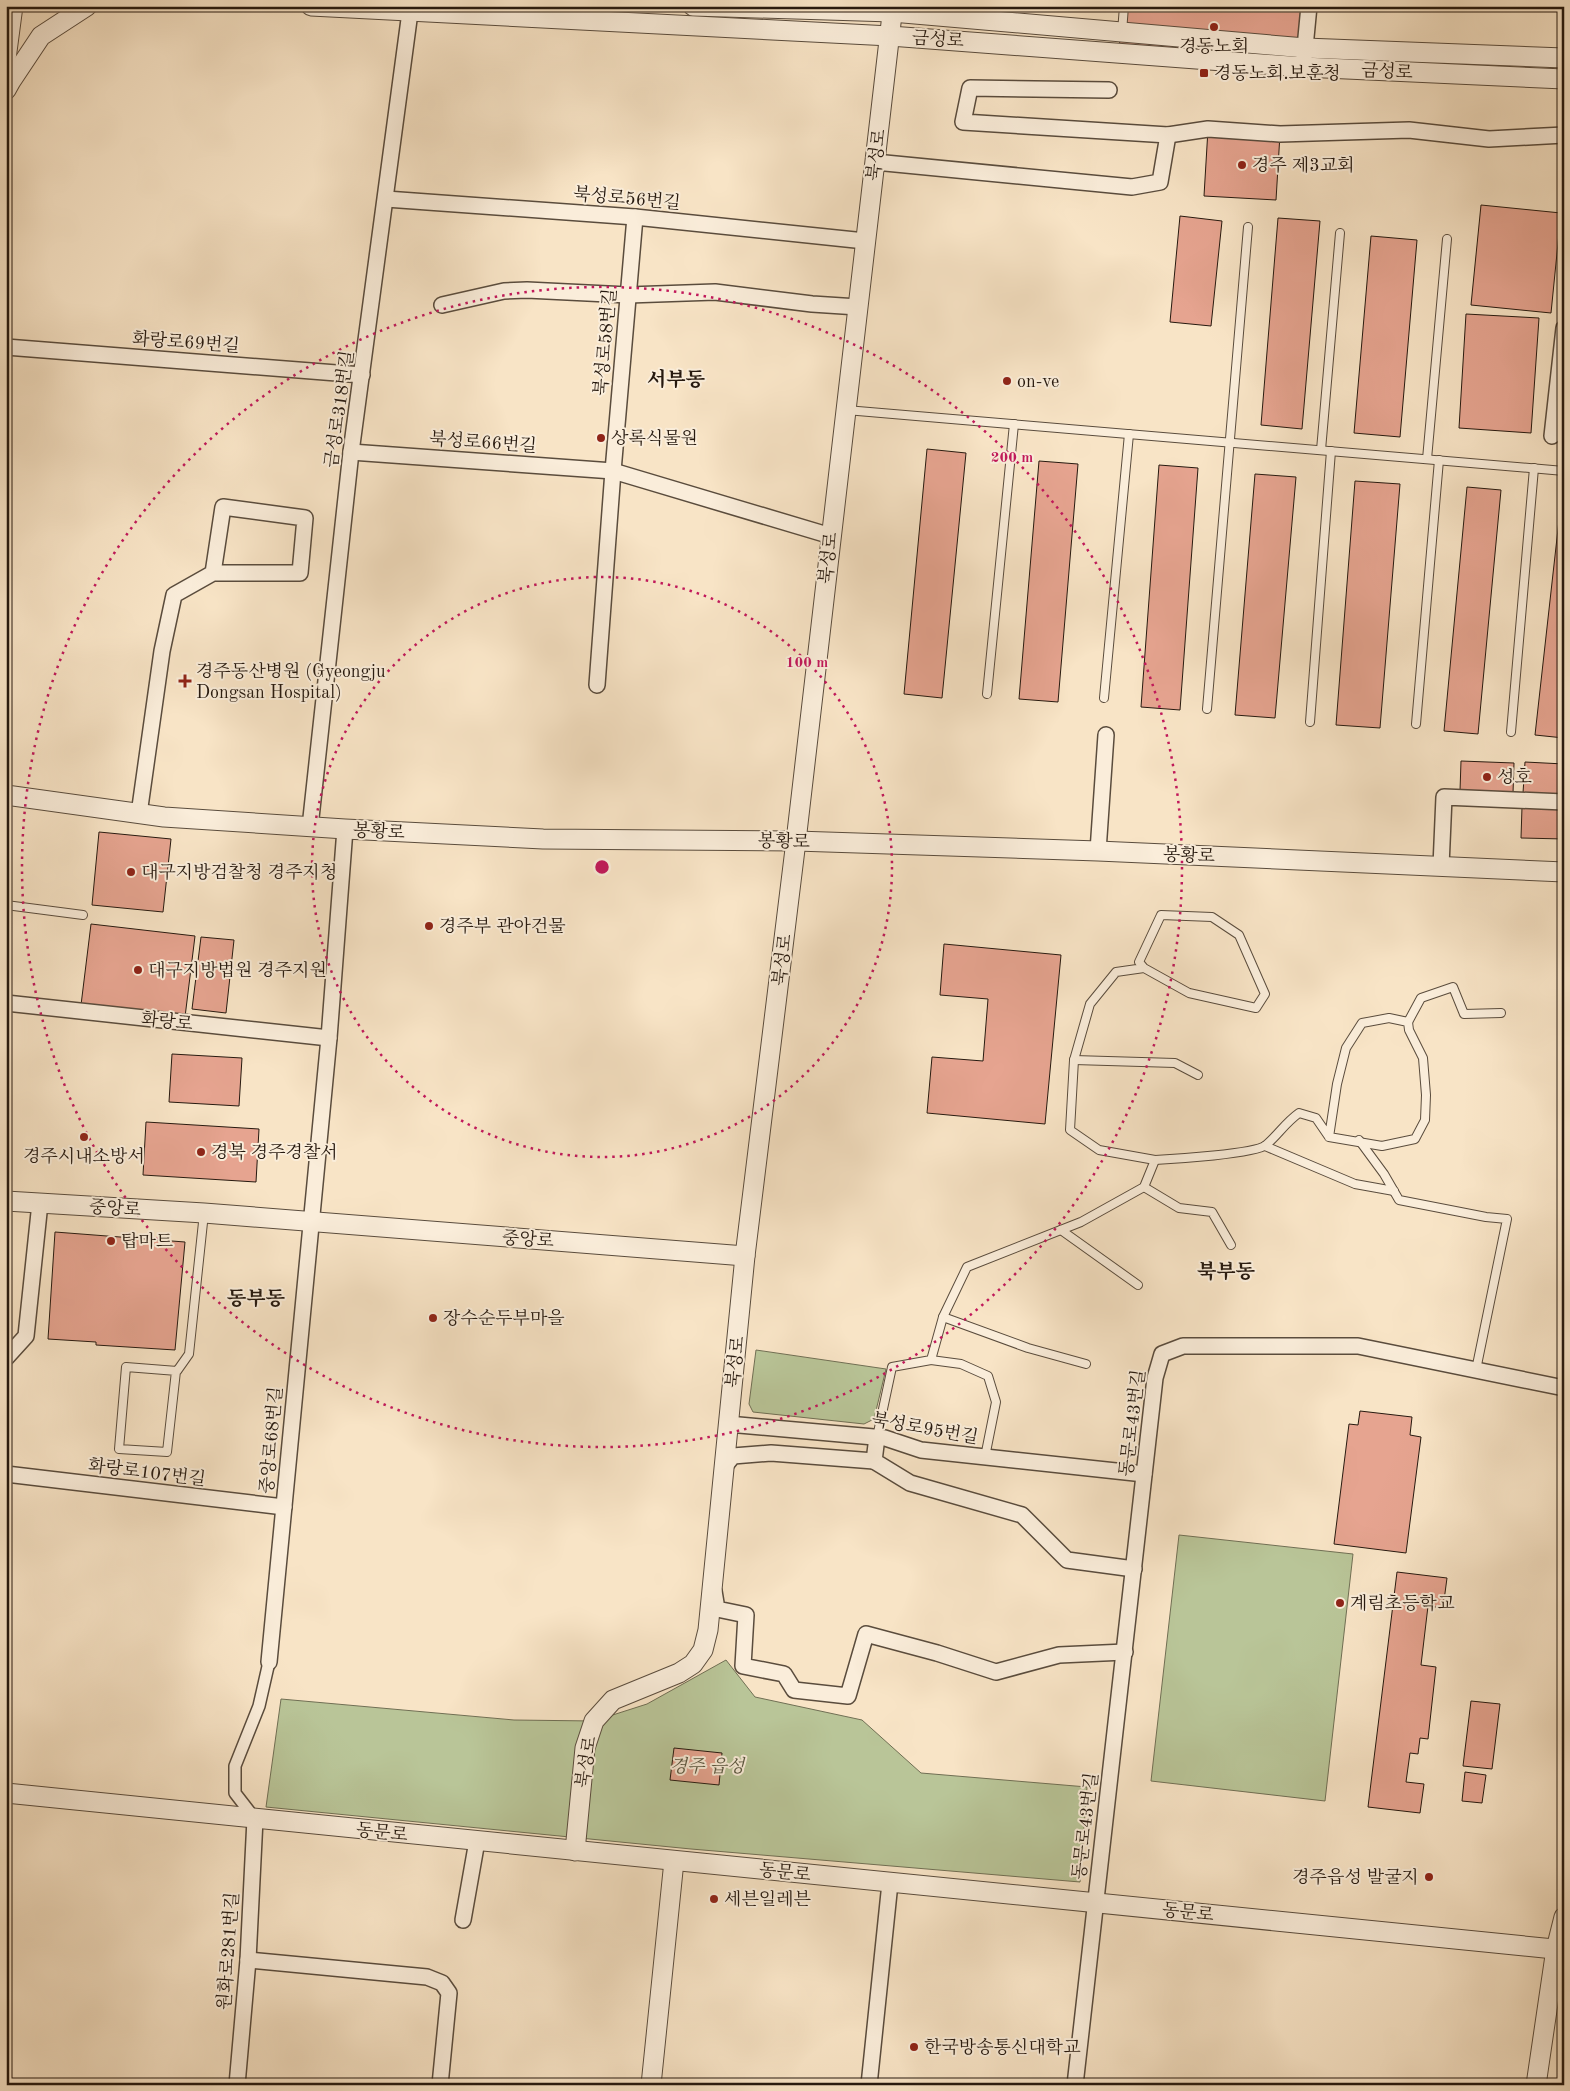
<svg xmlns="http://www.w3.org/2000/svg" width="1570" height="2091" font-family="'Old Standard TT','Noto Serif KR',serif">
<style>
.green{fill:#b9c598;stroke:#706f54}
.building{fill:#e6a490;stroke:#26190f}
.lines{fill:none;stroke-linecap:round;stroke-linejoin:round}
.service-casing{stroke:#5a4c3d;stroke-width:10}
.pedestrian-casing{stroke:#5a4c3d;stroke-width:14}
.minor-casing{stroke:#5a4c3d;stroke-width:18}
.tertiary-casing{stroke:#5a4c3d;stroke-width:21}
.service{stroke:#faedda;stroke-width:8}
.pedestrian{stroke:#faedda;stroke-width:11}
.minor{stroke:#faedda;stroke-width:15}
.tertiary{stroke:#faedda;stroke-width:19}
.ring{fill:none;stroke:#c2185b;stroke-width:2.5;stroke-dasharray:2.5 5}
.poi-dot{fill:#8f2418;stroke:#faedda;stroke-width:2}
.labels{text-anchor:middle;stroke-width:4;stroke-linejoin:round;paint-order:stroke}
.street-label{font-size:18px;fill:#26190f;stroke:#faedda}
.poi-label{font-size:18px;fill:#26190f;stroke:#faedda;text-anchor:start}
.park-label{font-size:18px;font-style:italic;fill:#59553f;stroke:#faedda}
.quarter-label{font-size:20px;font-weight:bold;fill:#26190f;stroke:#faedda}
.centre{fill:#c2185b;stroke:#faedda;stroke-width:2.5}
.ring-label{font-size:15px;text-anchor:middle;font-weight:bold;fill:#c2185b;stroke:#faedda;stroke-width:4;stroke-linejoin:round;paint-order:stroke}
</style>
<rect width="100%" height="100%" fill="#f8e4c6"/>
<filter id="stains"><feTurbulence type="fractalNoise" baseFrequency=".004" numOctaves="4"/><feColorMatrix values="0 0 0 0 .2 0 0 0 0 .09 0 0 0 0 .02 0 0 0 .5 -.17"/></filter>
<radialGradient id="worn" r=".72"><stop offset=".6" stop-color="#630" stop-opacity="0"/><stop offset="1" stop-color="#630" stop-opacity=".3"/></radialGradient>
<!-- green -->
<g class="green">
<polygon points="756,1350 886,1369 874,1419 864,1424 753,1412 749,1404"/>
<polygon points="1179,1535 1353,1554 1325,1801 1151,1781"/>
<polygon points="726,1660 755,1697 862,1720 921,1773 1087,1787 1080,1882 691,1849 266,1807 281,1699 514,1720 594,1721 647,1704"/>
</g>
<!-- building -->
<g class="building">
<polygon points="1122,6 1309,6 1303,67 1119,53"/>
<polygon points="1248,6 1293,6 1293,9"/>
<polygon points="1208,129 1280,134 1276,200 1204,196"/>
<polygon points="1481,205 1561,213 1551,313 1471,305"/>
<polygon points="1180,216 1222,221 1211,326 1170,322"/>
<polygon points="1278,218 1320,221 1302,429 1261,425"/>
<polygon points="1371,236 1417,240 1400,437 1354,433"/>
<polygon points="1466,314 1539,318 1531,433 1459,428"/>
<polygon points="927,449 966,453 942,698 904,694"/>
<polygon points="1039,461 1078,464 1058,702 1019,699"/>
<polygon points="1159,465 1198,468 1180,710 1141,707"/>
<polygon points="1255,474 1296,477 1275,718 1235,715"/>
<polygon points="1355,481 1400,484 1380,728 1336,725"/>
<polygon points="1467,487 1501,490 1478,734 1444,731"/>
<polygon points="1562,493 1564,493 1564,738 1535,735"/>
<polygon points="1461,761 1514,763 1513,793 1460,791"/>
<polygon points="1525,762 1564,764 1564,794 1523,793"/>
<polygon points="1522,807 1564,809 1564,839 1521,838"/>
<polygon points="99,832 171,839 163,912 92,905"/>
<polygon points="91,924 195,936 185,1017 81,1005"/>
<polygon points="201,937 234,940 226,1013 192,1009"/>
<polygon points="944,944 1061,955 1045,1124 927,1113 932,1057 983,1061 988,999 940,995"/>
<polygon points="172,1054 242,1058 239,1106 169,1102"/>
<polygon points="146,1122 259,1129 256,1182 143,1175"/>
<polygon points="55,1232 185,1242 175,1350 96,1345 96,1342 48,1339"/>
<polygon points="1360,1411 1412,1417 1410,1435 1421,1437 1406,1553 1334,1544 1349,1424 1358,1425"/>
<polygon points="1397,1572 1447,1578 1443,1608 1428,1606 1421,1665 1436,1667 1428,1739 1420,1738 1418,1754 1410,1753 1406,1782 1424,1784 1420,1813 1368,1807"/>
<polygon points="1471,1701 1500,1704 1492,1769 1463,1766"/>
<polygon points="674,1748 722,1753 719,1785 670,1780"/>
<polygon points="1465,1772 1486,1775 1482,1803 1462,1801"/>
</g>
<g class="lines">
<!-- service casing -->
<g class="service-casing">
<g id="service">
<polyline points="1122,32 1124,6"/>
<polyline points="846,410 1564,471"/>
<polyline points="1321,450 1340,233"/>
<polyline points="1427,459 1447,239"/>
<polyline points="987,694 1014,424"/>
<polyline points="1104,698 1129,434"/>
<polyline points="1207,709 1248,227"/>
<polyline points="1310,722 1331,451"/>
<polyline points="1416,724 1439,460"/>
<polyline points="1511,732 1534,468"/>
<polyline points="6,905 83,915"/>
<polyline points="1408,1022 1421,998 1453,987 1464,1014 1501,1013"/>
<polyline points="1074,1060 1175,1063 1198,1075"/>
<polyline points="1359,1140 1384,1174 1399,1200 1486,1217 1507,1219 1476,1370"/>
<polyline points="1265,1146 1355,1184 1394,1191"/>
<path d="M1155,1160C1174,1159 1255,1154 1266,1145C1278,1135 1285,1123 1299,1113L1316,1118L1329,1137L1382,1146L1415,1139L1425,1120L1426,1095L1423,1058L1409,1030L1408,1022L1389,1018L1362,1023L1346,1048L1337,1084L1329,1137"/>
<polyline points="1144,1187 1179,1208 1212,1212 1231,1245"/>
<polyline points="1061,1230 1138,1285"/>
<polyline points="943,1317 1028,1348 1086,1364"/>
<polyline points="931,1360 961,1364 988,1376 996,1402 985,1457"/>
<polyline points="176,1371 167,1452 119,1449 126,1367 177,1371 189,1354 204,1213"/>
<polyline points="877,1437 892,1367 931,1360 943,1317 967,1267 1081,1222 1144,1187 1155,1160 1099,1150 1070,1130 1074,1060 1090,1004 1116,972 1144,968 1189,993 1256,1008 1265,994 1239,935 1212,917 1161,915 1139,962 1144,968"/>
</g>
</g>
<!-- pedestrian casing -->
<g class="pedestrian-casing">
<polyline id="pedestrian" points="255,1819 235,1793 235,1766 259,1706 269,1662"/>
</g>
<!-- minor casing -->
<g class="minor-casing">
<g id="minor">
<polyline points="1304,58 1309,6"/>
<polyline points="1168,135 1208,129 1280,134 1409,130 1489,139 1564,135"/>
<polyline points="875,162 1132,187 1160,182 1168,135 963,122 970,88 1109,90"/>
<polyline points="386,199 635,217 865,241"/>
<polyline points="442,305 504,291 527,290 628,295 715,292 812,304 858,307"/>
<polyline points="6,347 362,375"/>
<polyline points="1552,436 1564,328"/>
<polyline points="351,452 613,471 831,536"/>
<polyline points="597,685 613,471 635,217"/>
<polyline points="139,814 162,651 174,595 213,573 223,507 305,518 300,573 213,573"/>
<polyline points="310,827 351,452 410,12 421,8"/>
<polyline points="1098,851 1106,735"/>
<polyline points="1441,866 1444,797 1564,802"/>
<polyline points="6,1003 329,1038"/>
<polyline points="6,1358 26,1336 40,1203"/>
<polyline points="728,1424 885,1438 921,1450 1144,1474"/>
<polyline points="877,1437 874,1461 910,1483 1022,1515 1067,1560 1134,1569"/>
<polyline points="724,1467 733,1456 771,1453 874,1461"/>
<polyline points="6,1474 284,1507"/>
<polyline points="714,1591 717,1609 746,1615 743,1666 784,1674 794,1690 848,1696 866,1634 937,1653 996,1672 1059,1655 1125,1652"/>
<polyline points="269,1662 329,1038 345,829"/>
<polyline points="463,1920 477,1841"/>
<polyline points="248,1960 427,1977 442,1983 449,1993 440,2085"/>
<polyline points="237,2085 248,1960 255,1819"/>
<polyline points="869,2085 890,1883"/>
<polyline points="1075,2085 1155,1378 1162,1354 1183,1346 1358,1346 1564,1388"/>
</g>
</g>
<!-- tertiary casing -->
<g class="tertiary-casing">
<g id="tertiary">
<polyline points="311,6 890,36 1303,67 1564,79"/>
<polyline points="693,6 892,12 1305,48 1564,58"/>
<polyline points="6,59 13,6"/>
<polyline points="6,90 11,81 41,36 87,6"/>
<polyline points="6,795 164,817 345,829 543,839 796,841 1098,851 1564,872"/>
<polyline points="6,1201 204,1213 745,1256"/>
<polyline points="6,1793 1564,1950"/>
<polyline points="575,1851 585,1748 594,1721 613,1700 679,1673 693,1664 703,1650 708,1630 745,1256 796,841 893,6"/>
<polyline points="651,2085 674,1861"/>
<polyline points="1536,2085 1556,1949 1564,1917"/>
</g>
</g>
<!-- service -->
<use href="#service" class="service"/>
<!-- pedestrian -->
<use href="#pedestrian" class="pedestrian"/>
<!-- minor -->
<use href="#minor" class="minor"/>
<!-- tertiary -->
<use href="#tertiary" class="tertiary"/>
</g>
<!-- distance rings -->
<g class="ring">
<circle cx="602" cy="867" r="290"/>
<circle cx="602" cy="867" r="580"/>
</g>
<!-- markers -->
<g class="poi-dot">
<circle cx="1214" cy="27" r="5"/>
<rect x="1199" y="68" width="10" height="10" rx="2.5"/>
<circle cx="1242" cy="165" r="5"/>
<circle cx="1007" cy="381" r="5"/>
<circle cx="601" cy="438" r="5"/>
<path d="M182.5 673.5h5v5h5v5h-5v5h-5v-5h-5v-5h5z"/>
<circle cx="1487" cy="777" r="5"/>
<circle cx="131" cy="872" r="5"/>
<circle cx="429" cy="926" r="5"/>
<circle cx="138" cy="970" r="5"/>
<circle cx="84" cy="1137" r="5"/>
<circle cx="201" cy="1152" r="5"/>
<circle cx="111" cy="1241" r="5"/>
<circle cx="433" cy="1318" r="5"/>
<circle cx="1340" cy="1603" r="5"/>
<circle cx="1429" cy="1877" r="5"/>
<circle cx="714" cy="1899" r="5"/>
<circle cx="914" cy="2047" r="5"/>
</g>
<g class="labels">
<!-- street labels -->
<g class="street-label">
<text transform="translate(938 39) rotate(4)" y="6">금성로</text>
<text transform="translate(1387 71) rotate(3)" y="6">금성로</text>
<text transform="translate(876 155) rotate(-83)" y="6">북성로</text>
<text transform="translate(627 198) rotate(5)" y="6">북성로56번길</text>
<text transform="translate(186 342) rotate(4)" y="6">화랑로69번길</text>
<text transform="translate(605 342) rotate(-85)" y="6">북성로58번길</text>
<text transform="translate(339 409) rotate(-82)" y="6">금성로318번길</text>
<text transform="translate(483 442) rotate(4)" y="6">북성로66번길</text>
<text transform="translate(828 558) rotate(-84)" y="6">북성로</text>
<text transform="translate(379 831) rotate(3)" y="6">봉황로</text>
<text transform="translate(784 841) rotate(1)" y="6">봉황로</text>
<text transform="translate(1189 855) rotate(2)" y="6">봉황로</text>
<text transform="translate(782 960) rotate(-83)" y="6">북성로</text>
<text transform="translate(167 1021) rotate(6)" y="6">화랑로</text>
<text transform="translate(115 1208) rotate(4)" y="6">중앙로</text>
<text transform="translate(528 1239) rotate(4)" y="6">중앙로</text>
<text transform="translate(735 1362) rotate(-84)" y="6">북성로</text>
<text transform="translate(1132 1423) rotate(-83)" y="6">동문로43번길</text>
<text transform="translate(925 1428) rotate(10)" y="6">북성로95번길</text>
<text transform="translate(271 1440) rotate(-85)" y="6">중앙로68번길</text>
<text transform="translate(147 1472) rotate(7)" y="6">화랑로107번길</text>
<text transform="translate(586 1762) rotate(-81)" y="6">북성로</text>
<text transform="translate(1085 1826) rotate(-83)" y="6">동문로43번길</text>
<text transform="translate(382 1832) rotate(6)" y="6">동문로</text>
<text transform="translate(785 1872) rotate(6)" y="6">동문로</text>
<text transform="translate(1188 1912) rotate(6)" y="6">동문로</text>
<text transform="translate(228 1951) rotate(-86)" y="6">원화로281번길</text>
</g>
<!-- poi labels -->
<g class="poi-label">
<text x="1214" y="52" text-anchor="middle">경동노회</text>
<text x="1214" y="79">경동노회.보훈청</text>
<text x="1252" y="171">경주 제3교회</text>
<text x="1017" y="387">on-ve</text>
<text x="611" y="444">상록식물원</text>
<text x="196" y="677">경주동산병원 (Gyeongju<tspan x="196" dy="21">Dongsan Hospital)</tspan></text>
<text x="1497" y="783">성호</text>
<text x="141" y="878">대구지방검찰청 경주지청</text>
<text x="439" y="932">경주부 관아건물</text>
<text x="148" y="976">대구지방법원 경주지원</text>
<text x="211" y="1158">경북 경주경찰서</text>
<text x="84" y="1162" text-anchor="middle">경주시내소방서</text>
<text x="121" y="1247">탑마트</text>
<text x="443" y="1324">장수순두부마을</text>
<text x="1350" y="1609">계림초등학교</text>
<text x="1419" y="1883" text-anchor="end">경주읍성 발굴지</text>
<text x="724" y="1905">세븐일레븐</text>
<text x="924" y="2053">한국방송통신대학교</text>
</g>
<!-- park labels -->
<g class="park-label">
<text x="707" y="1772">경주 읍성</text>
</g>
<!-- quarter labels -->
<g class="quarter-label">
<text x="676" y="386">서부동</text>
<text x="1226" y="1278">북부동</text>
<text x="256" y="1305">동부동</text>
</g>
</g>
<circle cx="602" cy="867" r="8" class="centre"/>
<g class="ring-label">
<text x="1012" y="462">200 m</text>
<text x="807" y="667">100 m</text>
</g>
<!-- margin -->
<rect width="1570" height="2091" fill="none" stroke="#f8e4c6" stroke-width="25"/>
<rect x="8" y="8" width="1555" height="2076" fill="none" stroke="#26190f" stroke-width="2.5"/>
<rect x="12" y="12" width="1545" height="2066" fill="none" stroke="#26190f"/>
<rect width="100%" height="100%" filter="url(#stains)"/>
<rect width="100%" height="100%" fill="url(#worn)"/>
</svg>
